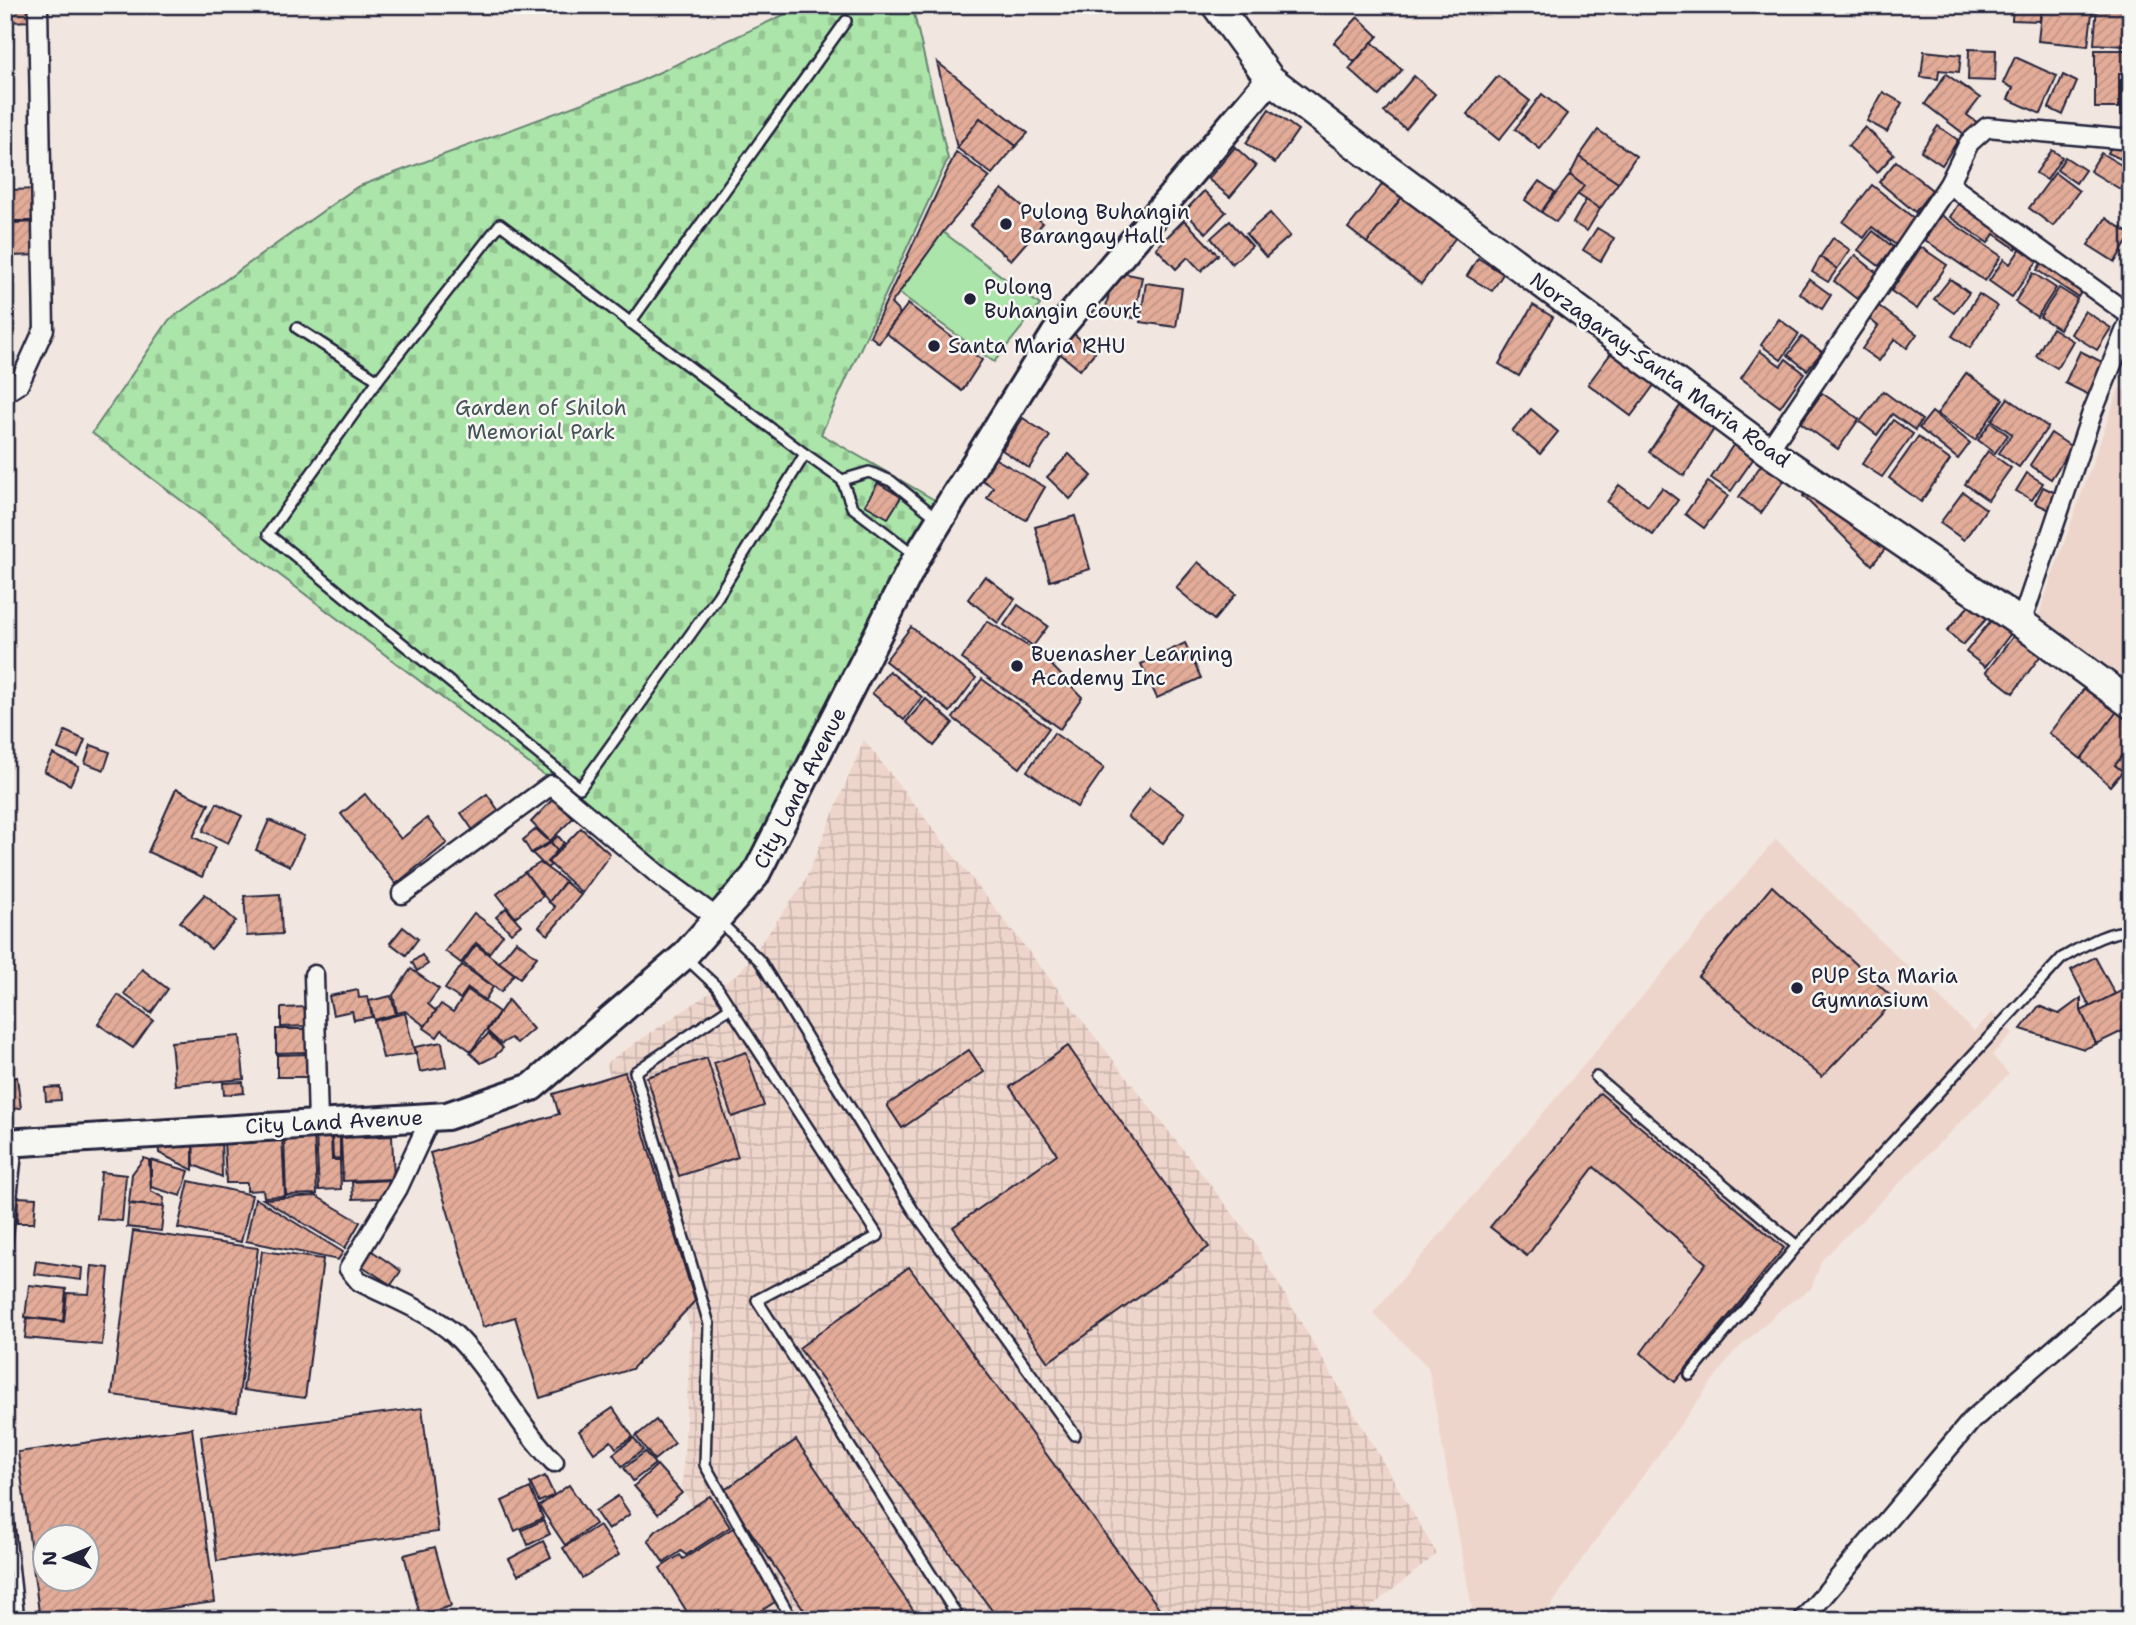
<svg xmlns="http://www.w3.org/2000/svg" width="2136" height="1625" font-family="'Shantell Sans',sans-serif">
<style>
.built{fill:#eed5cb}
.industrial{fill:url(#industrial-grid)}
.grass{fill:#abe5a9;stroke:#668472;stroke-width:2}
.cemetery{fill:url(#cemetery-stones);stroke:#668472;stroke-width:2}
.building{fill:url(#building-hatch);stroke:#22223b;stroke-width:2;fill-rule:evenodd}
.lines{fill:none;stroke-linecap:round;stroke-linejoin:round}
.lane-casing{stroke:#22223b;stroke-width:14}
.street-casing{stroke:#22223b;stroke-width:23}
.secondary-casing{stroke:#22223b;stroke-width:32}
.primary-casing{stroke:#22223b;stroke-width:33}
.lane{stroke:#f6f6f2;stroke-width:9}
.street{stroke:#f6f6f2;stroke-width:18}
.secondary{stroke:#f6f6f2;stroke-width:26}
.primary{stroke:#f6f6f2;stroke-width:28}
.poi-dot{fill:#22223b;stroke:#f6f6f2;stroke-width:2.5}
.labels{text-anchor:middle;stroke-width:5;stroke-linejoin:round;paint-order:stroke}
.poi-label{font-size:21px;fill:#22223b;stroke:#f6f6f2;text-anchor:start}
.street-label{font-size:21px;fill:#22223b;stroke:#f6f6f2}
.park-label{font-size:21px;fill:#445356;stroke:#f6f6f2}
</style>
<defs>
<pattern id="industrial-grid" width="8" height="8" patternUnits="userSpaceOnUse" patternTransform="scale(1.75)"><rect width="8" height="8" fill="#eed5cb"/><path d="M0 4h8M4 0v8" fill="none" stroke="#ccb7af"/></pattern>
<pattern id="cemetery-stones" width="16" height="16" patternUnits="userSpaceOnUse" patternTransform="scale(1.75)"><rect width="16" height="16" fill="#abe5a9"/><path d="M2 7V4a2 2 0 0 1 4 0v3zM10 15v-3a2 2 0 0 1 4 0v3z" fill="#93c492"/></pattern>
<pattern id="building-hatch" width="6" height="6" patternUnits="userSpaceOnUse" patternTransform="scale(1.75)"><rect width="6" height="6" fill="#e3ac99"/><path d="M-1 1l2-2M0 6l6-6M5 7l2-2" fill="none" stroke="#c29485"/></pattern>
</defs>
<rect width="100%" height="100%" fill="#f2e7e0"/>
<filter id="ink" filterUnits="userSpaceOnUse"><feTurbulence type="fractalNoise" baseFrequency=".0143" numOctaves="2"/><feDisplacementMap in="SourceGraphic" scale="14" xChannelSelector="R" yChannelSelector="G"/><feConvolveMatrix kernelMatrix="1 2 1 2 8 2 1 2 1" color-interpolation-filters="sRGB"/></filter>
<g filter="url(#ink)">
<!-- built -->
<g class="built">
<polygon points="2119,388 2131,392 2131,685 2037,619"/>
<polygon points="1776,839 1974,1031 1992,1013 2013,1033 1992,1055 2009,1074 1822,1260 1811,1289 1785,1306 1733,1353 1582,1559 1542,1620 1474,1620 1428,1367 1373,1313"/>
</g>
<!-- industrial -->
<polygon class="industrial" points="864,740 1251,1237 1437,1554 1355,1620 752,1620 682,1487 691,1331 606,1063 739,973 803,885"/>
<!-- grass -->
<polygon class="grass" points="943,232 1040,305 994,362 899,293"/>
<!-- cemetery -->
<polygon class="cemetery" points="805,5 912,5 948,159 821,434 945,506 717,918 618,831 92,433 169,320 357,187 636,83"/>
<!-- building -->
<g class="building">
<polygon points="5,5 36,5 37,21 5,22"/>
<polygon points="488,5 504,5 493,12"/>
<polygon points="2013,5 2040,5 2040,21 2012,20"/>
<polygon points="2042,5 2093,5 2088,46 2038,41"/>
<polygon points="2097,5 2127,5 2125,46 2094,44"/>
<polygon points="1358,17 1378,36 1354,62 1334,43"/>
<polygon points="1372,42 1402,70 1379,96 1349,69"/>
<polygon points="1969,49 1996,50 1995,81 1968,80"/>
<polygon points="2095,50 2128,50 2129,73 2119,73 2119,108 2095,108"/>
<polygon points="1924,51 1961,55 1959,72 1939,70 1938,79 1921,77"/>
<polygon points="2015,57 2057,76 2041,114 2008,99 2013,88 2003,83"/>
<polygon points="937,62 1028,133 1016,146 980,118 957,148"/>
<polygon points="1946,74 1980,98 1967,115 1978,123 1968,137 1925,104"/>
<polygon points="2063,75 2077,82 2063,115 2049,108"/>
<polygon points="1414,76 1435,94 1406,129 1384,112"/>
<polygon points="1498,76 1530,101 1499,140 1467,114"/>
<rect x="2121" y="80" width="10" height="35"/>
<polygon points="1883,92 1902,103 1887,132 1867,121"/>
<polygon points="1542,94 1567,114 1540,149 1515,129"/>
<polygon points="1269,109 1298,130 1275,163 1246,143"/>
<polygon points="980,118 1016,146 992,174 957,148"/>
<rect x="5" y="119" width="4" height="36"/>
<polygon points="1938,126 1958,140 1942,165 1921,151"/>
<polygon points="1865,127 1894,154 1877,173 1848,146"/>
<polygon points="1598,130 1636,156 1618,183 1579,157"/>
<polygon points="2115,139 2129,147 2123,160 2108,153"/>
<polygon points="1235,147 1256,166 1230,197 1208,179"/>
<polygon points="2052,150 2062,157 2047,180 2036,173"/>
<polygon points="956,152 990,177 943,232 891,304 900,313 879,343 870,336"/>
<polygon points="2101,153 2123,166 2131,155 2131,182 2126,179 2120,189 2090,171"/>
<polygon points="1579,157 1618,183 1600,209 1577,194 1584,186 1570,175"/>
<polygon points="2065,157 2085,170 2076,183 2057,170"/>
<polygon points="1896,161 1932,190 1915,212 1879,182"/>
<polygon points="2055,173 2079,191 2053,226 2029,208"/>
<polygon points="1570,175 1584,186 1556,222 1541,212"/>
<polygon points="1385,181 1403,196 1367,243 1348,228"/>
<polygon points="1539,181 1555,192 1541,212 1525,200"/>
<polygon points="1872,185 1915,219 1896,245 1872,227 1864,238 1843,222"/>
<polygon points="5,189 7,189 8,253 5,253"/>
<polygon points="40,189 41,221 10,221 10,190"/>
<polygon points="1002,189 1043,223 1011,260 970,226"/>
<polygon points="1204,191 1226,212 1206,233 1184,212"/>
<polygon points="1403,196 1456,237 1421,284 1367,243"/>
<polygon points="1962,198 2022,239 2016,249 1994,234 1988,243 1950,217"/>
<polygon points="1586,200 1600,209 1587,231 1573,223"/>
<polygon points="1270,213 1290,236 1266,257 1246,234"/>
<polygon points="1941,215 2001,256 1985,281 1925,240"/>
<polygon points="2106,218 2131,235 2115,262 2088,245"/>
<polygon points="1184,220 1218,255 1201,271 1188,257 1176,269 1156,248"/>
<polygon points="1230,221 1252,246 1232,264 1211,238"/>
<polygon points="41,222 42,255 11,256 10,223"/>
<polygon points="1597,228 1614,238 1601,261 1583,250"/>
<polygon points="1873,231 1893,247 1879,266 1858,250"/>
<polygon points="1833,238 1850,250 1837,269 1820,257"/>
<polygon points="2023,245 2040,257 2012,297 1989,281 2004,259 2010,264"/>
<polygon points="1921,247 1947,265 1917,309 1891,291"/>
<polygon points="1855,255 1877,273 1857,299 1834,281"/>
<polygon points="1820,257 1837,269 1828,282 1812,272"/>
<polygon points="1478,258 1503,274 1492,291 1467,276"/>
<polygon points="2044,259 2085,286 2078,297 2037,270"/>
<polygon points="1113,271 1142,277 1134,318 1105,313"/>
<polygon points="2033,273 2056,288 2037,317 2015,302"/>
<polygon points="1809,279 1831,295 1822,309 1799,293"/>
<polygon points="1950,279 1969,293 1954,313 1934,299"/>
<polygon points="1146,283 1182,288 1176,327 1140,322"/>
<polygon points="2059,288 2077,299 2059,329 2040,317"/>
<polygon points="1979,294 1997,306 1970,348 1952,336"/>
<polygon points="908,304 982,360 962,391 886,333"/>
<polygon points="1876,304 1917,334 1907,348 1895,339 1879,361 1862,349 1878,326 1867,317"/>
<polygon points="1533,305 1553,317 1519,376 1499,364"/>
<polygon points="2085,311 2111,328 2097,350 2071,334"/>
<polygon points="1779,319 1799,334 1781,360 1761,345"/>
<polygon points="2052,328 2073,341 2057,368 2036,356"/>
<polygon points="1073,333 1095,352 1080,370 1058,352"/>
<polygon points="1802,337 1822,352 1807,370 1788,355"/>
<polygon points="1760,351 1781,366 1786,359 1804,373 1780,407 1741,378"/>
<polygon points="2080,351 2104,363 2089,395 2065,383"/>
<polygon points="1612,352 1655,384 1631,416 1588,384"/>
<polygon points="1966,373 2003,399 1975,440 1937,414"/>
<polygon points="1883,391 1922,420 1915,430 1892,414 1877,435 1860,422"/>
<polygon points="1822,393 1859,419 1838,449 1801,423"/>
<polygon points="2008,398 2048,427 2019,467 1999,453 2012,434 1992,420"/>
<polygon points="1680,406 1714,429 1684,476 1649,452"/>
<polygon points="1531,409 1558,432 1540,454 1512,431"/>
<polygon points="1932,412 1970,443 1958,459 1919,428"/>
<polygon points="1023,418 1050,436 1029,468 1002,450"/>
<polygon points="1893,420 1913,434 1882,477 1862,464"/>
<polygon points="1991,422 2008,435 1995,453 1978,440"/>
<polygon points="2051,433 2072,447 2051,479 2030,465"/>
<polygon points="1918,437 1950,460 1921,502 1889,478"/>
<polygon points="1736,441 1756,455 1731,491 1711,478"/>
<polygon points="1988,451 2011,468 1988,500 1965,484"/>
<polygon points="1069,454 1092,476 1070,499 1047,477"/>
<polygon points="1768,455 1791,470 1761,513 1739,497"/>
<polygon points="994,458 1045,487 1026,520 987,498 993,487 982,480"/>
<polygon points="2027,473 2043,483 2032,500 2016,491"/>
<polygon points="1708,482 1728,496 1704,528 1685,514"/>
<polygon points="878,483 901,497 888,518 865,505"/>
<polygon points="1812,484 1890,543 1872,565 1803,496"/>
<polygon points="1619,485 1648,506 1662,488 1678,500 1653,535 1607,502"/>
<polygon points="2043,487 2062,496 2054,512 2035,503"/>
<polygon points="1963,492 1986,509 1964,540 1940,523"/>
<polygon points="1075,516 1090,569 1050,581 1035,527"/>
<polygon points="1198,562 1236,594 1214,620 1176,588"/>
<polygon points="985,576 1015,599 998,623 968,599"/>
<polygon points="1973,601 1989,616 1963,645 1947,631"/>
<polygon points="1018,605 1048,626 1033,646 1004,625"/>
<polygon points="1993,618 2012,632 1985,667 1966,652"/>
<polygon points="987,621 1041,654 1082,697 1060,729 962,659"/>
<polygon points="911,627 976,678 950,712 885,661"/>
<polygon points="2015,634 2041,655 2013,693 1986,672"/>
<polygon points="1185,643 1201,678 1157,698 1141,664"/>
<polygon points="889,671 922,697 904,720 872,693"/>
<polygon points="982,679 1049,728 1020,768 953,718"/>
<polygon points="2088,684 2119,709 2081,759 2049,733"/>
<polygon points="926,699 953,723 934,746 906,722"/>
<polygon points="2119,709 2131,717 2131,746 2115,765 2123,771 2110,786 2081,759"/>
<polygon points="65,731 85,740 78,757 58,749"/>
<polygon points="1054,733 1104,768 1077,807 1027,771"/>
<polygon points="91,745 110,752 104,770 85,763"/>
<polygon points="2131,746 2131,778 2115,765"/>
<polygon points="53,754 79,767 70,785 44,771"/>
<polygon points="1150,787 1185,813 1163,843 1128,817"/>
<polygon points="176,789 209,804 193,837 215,847 202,877 148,852"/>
<polygon points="365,794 401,839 427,818 447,843 396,884 341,814"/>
<polygon points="487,794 501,814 475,833 461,813"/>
<polygon points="553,799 573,818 550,841 531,822"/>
<polygon points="217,803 242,816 228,843 203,831"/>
<polygon points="269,820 304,836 290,866 256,850"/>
<polygon points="581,828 610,854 582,893 548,862"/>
<polygon points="536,829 550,842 531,853 523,840"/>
<polygon points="558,836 564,843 557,850 551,842"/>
<polygon points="551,843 557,851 547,862 551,865 547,868 532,853"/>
<polygon points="540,863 565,881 549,902 525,872"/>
<polygon points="525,872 543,896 515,917 497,894"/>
<polygon points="565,882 581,895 548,935 539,927 555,907 549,902"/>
<polygon points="1772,886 1895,1000 1822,1077 1698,976"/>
<polygon points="205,894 236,921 211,949 180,922"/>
<polygon points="280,894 282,934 247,936 244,896"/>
<polygon points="506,908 521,925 511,933 496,917"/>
<polygon points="474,913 503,935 489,953 476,943 461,963 445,951"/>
<polygon points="403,927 418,939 406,955 390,943"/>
<polygon points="516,941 537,957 520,978 499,962"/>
<polygon points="476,945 514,974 501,992 463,963"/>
<polygon points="422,955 428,964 417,971 412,962"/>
<polygon points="2095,957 2115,994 2090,1007 2071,970"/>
<polygon points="462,965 493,987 485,1000 468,988 460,999 445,989"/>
<polygon points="142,969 168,989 151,1013 124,994"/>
<polygon points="411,969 439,989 428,1004 436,1011 425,1026 405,1011 397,1013 393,995"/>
<polygon points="2131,986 2131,1027 2096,1044 2081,1011"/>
<polygon points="358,990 359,998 368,997 372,1017 354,1020 352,1011 333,1015 329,996"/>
<polygon points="468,990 499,1012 471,1051 442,1030 437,1037 424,1028 441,1004 453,1012"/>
<polygon points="118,995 153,1020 133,1048 98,1024"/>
<polygon points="391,996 396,1014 374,1020 369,1001"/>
<polygon points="2081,998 2081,1011 2096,1044 2084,1049 2021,1029 2039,1006 2059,1014"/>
<polygon points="508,1000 533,1029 517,1043 511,1038 501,1044 487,1031"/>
<polygon points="308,1007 309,1026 281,1027 281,1008"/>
<polygon points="405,1013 415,1054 383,1058 374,1021"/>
<polygon points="276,1029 307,1029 308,1052 276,1053"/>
<polygon points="488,1034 503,1048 495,1056 481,1063 470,1053"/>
<polygon points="240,1036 244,1079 175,1085 171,1042"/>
<polygon points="442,1042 446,1067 420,1072 415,1047"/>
<polygon points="1068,1046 1209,1247 1048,1362 953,1227 1057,1154 1010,1087"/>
<polygon points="969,1050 984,1072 902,1128 887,1105"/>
<polygon points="746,1052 764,1106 732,1117 714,1063"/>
<polygon points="308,1054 309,1077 277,1077 277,1055"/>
<polygon points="707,1058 738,1157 679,1176 647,1077"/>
<polygon points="625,1072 695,1301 632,1369 540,1398 515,1317 483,1327 430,1153 559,1114 553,1094"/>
<polygon points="17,1077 21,1108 5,1110 5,1079"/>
<polygon points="243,1082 244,1093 224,1095 223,1083"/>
<polygon points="60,1087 61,1100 46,1101 45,1088"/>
<polygon points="1600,1093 1784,1248 1675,1382 1641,1353 1706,1263 1594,1167 1527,1256 1490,1227"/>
<polygon points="314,1134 317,1194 286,1195 284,1135"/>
<polygon points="331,1134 332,1160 340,1160 341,1189 319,1190 316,1135"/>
<polygon points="340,1134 340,1158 333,1159 332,1135"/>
<polygon points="158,1135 193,1136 193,1170 159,1153"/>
<polygon points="193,1135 221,1135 222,1177 194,1165"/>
<polygon points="282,1135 285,1196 264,1197 263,1190 247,1191 247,1183 226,1183 224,1138"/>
<polygon points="392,1136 394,1179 343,1181 341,1138"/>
<polygon points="144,1158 149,1160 151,1191 164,1198 163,1207 129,1203 132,1174"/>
<polygon points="151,1160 189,1171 181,1196 151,1187"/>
<polygon points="101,1172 126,1175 122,1221 97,1219"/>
<polygon points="390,1180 381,1198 353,1199 352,1182"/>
<polygon points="189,1181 252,1195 241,1242 178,1228"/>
<polygon points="316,1196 360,1222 345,1248 263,1199"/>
<polygon points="18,1197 36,1198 34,1223 17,1223"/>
<polygon points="255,1198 343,1252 338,1260 246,1241"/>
<polygon points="129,1204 164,1207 161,1231 127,1227"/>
<polygon points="133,1231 258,1248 237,1412 112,1395"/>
<polygon points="262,1251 323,1259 305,1398 243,1390"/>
<polygon points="372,1251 401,1271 391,1285 362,1266"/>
<polygon points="36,1261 82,1268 81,1280 34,1274"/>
<polygon points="92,1266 109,1268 102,1345 25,1338 27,1318 64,1322 67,1293 89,1294"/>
<polygon points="909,1267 1168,1620 999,1620 799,1348"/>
<polygon points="29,1285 66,1289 63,1321 25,1317"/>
<polygon points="422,1408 438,1532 217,1561 201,1436"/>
<polygon points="613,1408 633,1437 616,1448 611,1441 594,1453 579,1431"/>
<polygon points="656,1420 675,1443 654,1460 636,1436"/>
<path d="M192,1428L215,1602L82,1620H40L18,1452ZM46,1538H88V1580H46Z"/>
<polygon points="634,1438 643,1450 622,1466 613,1454"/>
<polygon points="796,1440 920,1620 811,1620 723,1491"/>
<polygon points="645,1452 655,1464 633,1481 624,1468"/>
<polygon points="657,1465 682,1493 658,1514 634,1486"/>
<polygon points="545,1476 554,1495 539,1502 530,1483"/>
<polygon points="569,1485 595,1524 565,1545 539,1506"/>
<polygon points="530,1488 543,1518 515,1531 502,1501"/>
<polygon points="618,1496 630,1514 608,1530 595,1511"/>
<polygon points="710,1496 730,1527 686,1555 681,1551 664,1563 648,1540 656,1531"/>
<polygon points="543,1520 550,1534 528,1545 522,1530"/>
<polygon points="599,1525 619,1555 582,1578 563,1548"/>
<polygon points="733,1528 778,1600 747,1620 692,1620 660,1568 680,1555 683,1559"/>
<polygon points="543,1541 551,1557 518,1575 509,1559"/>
<polygon points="435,1547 451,1606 420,1615 404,1555"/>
</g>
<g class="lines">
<!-- lane casing -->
<g class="lane-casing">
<g id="lane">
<polygon points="500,224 805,454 718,596 580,788 268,534 378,380"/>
<polyline points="630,323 846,21"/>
<polyline points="297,328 378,380"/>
<polyline points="805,454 842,480 852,507 916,556"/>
<polyline points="842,480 869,472 891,481 937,518"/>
<polyline points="718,920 760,961 913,1210 1075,1435"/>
<polyline points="687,959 717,987 878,1236 757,1300 960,1620"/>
<polyline points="731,1007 635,1072 709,1324 705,1465 792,1620"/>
<polyline points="1596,1077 1797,1246"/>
<polyline points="5,1258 16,1158 12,1145"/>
<path d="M1690,1375L1797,1246L2062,958C2082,947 2107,930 2131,931"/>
<polyline points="5,1488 19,1620"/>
</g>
</g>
<!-- street casing -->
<g class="street-casing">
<g id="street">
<polyline points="1949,184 2131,316"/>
<polyline points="5,393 19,384 44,329 38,5"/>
<polyline points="1768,451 1949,184 1969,143 1987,127 2131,140"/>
<polyline points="2021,623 2092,413 2131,317"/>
<polyline points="402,894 551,785 660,876 717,918"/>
<polyline points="314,975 318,1123"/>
<path d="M431,1117L398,1188L349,1269L359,1281C389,1297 429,1311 454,1334C493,1371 516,1424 554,1462"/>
<polyline points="1803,1620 1972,1420 2131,1283"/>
</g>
</g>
<!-- secondary casing -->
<g class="secondary-casing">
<polyline id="secondary" points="5,1143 447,1116 532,1087 684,956 755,876 917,557 1055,334 1270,79"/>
</g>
<!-- primary casing -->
<g class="primary-casing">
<polyline id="primary" points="1216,5 1270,79 1360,148 1768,451 2021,623 2131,704"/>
</g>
<!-- lane -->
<use href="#lane" class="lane"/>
<!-- street -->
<use href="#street" class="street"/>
<!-- secondary -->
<use href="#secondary" class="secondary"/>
<!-- primary -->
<use href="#primary" class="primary"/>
</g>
</g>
<!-- markers -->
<g class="poi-dot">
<circle cx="1006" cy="224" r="7"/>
<circle cx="970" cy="299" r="7"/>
<circle cx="934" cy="346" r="7"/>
<circle cx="1017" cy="666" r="7"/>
<circle cx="1797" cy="988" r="7"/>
</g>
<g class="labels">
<!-- poi labels -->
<g class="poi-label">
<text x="1020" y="219">Pulong Buhangin<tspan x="1020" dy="24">Barangay Hall</tspan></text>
<text x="984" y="294">Pulong<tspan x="984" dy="24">Buhangin Court</tspan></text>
<text x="948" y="353">Santa Maria RHU</text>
<text x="1031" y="661">Buenasher Learning<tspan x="1031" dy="24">Academy Inc</tspan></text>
<text x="1811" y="983">PUP Sta Maria<tspan x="1811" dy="24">Gymnasium</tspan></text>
</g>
<!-- street labels -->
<g class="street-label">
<text transform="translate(1660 370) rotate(36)" y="7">Norzagaray-Santa Maria Road</text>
<text transform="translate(800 788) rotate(-63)" y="7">City Land Avenue</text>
<text transform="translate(334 1122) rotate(-3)" y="7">City Land Avenue</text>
</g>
<!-- park labels -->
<g class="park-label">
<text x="541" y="415">Garden of Shiloh<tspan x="541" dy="24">Memorial Park</tspan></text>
</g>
</g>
<!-- margin -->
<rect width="2136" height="1625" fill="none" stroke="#f6f6f2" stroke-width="28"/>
<rect x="14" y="14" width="2108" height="1597" fill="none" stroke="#22223b" stroke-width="2.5" filter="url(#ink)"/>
<!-- north arrow -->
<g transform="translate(66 1558) rotate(269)"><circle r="33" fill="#f6f6f2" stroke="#a1a1a9" stroke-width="2"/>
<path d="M0-5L12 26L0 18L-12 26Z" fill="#22223b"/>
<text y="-10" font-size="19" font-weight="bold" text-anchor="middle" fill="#22223b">N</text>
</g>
</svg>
